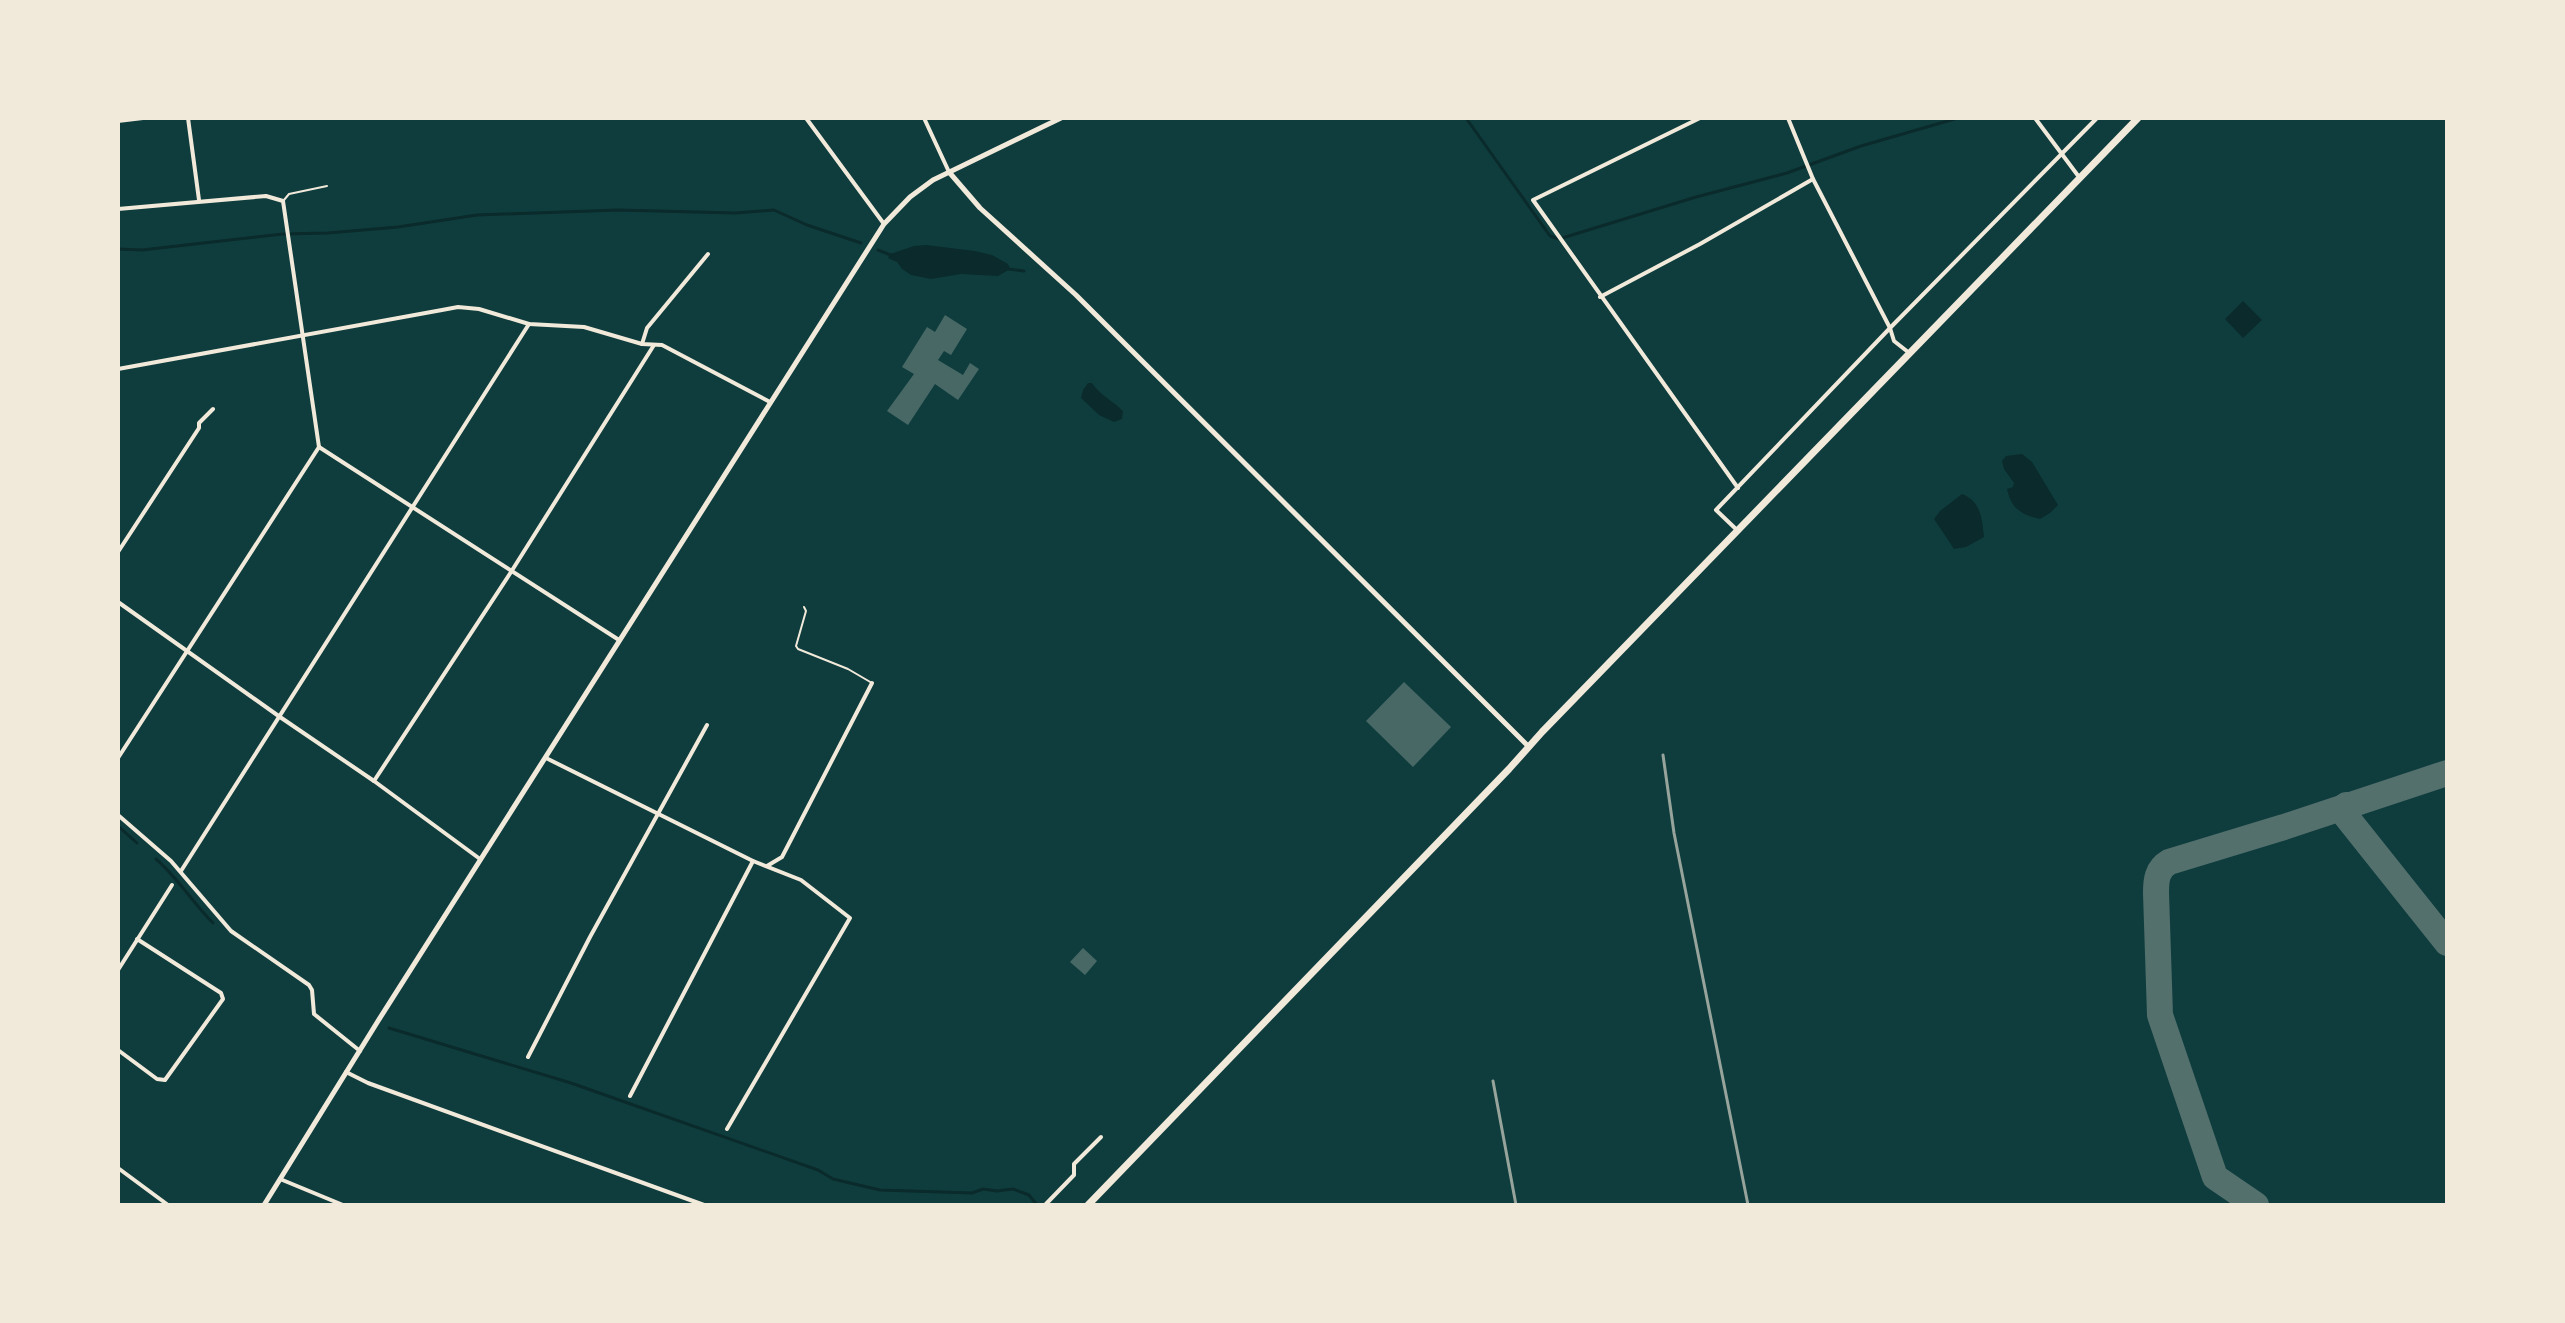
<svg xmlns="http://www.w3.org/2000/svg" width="2565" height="1323" font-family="'Fira Sans',sans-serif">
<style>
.water{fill:#0a2a2b}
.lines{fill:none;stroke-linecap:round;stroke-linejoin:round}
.stream{stroke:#0a2a2b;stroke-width:3}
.taxiway{stroke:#53706d;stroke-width:26}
.building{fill:#486865}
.service{stroke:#f1e9da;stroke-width:2}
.minor{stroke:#f1e9da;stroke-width:4}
.tertiary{stroke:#f1e9da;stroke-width:5}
.primary{stroke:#f1e9da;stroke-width:7}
.rail{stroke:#97a49c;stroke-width:3}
</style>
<rect width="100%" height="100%" fill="#0f3d3e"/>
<!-- water -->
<g class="water">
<polygon points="926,245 975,251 992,255 1008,264 1010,269 998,276 961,274 931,279 911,275 902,269 897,262 888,258 890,254 914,246"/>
<polygon points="2243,301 2262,320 2243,338 2225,319"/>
<path d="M1088,383H1092C1100,395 1113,401 1123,411L1122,419L1114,422L1099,415L1081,398L1083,390Z"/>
<path d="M2022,454L2032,462L2058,505L2050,513L2040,519C2021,515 2011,508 2007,489L2013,487L2014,483L2004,469L2002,461L2006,456Z"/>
<path d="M1962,494C1981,501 1982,519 1984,537L1966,547L1954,549L1934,519L1940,511Z"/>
</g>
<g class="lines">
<!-- stream -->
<g class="stream">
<polyline points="1466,118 1550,236 1559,239 1696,197 1787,173 1861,146 1958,118"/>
<polyline points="118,249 142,250 283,234 328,233 398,227 477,215 618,210 735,213 774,210 807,225 861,243"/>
<polyline points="878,250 893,256"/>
<polyline points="1008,269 1024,271"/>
<polyline points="118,826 137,843"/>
<path d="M156,859C178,878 192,902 213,923"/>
<polyline points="389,1028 571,1083 818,1170 833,1179 880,1190 972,1193 983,1189 997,1191 1013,1189 1029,1195 1037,1205"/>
</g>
<!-- taxiway -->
<g class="taxiway">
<polyline points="2346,805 2345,815 2447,943"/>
<path d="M2256,1205L2215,1177L2160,1015L2156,893C2156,880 2157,869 2169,862L2284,827L2447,773"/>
</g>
</g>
<!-- building -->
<g class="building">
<polygon points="945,315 967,329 951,355 944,351 938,360 963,375 970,363 979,369 958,400 935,384 908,425 887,411 914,374 902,367 927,327 935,332"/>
<polygon points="1404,682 1451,727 1413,767 1366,721"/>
<polygon points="1083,948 1097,961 1085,975 1070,962"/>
</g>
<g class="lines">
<!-- service -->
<g class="service">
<polyline points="284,200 289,194 327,186"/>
<polyline points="804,607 806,611 796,646 798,649 848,669 872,683"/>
</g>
<!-- minor -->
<g class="minor">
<polyline points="188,118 199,200"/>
<polyline points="806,118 884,224"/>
<polyline points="924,118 949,172"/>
<polyline points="1700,118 1533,200 1738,488"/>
<polyline points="1788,118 1813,179 1890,328 1894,341 1908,352"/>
<polyline points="2035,118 2079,177"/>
<polyline points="118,121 143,118"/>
<polyline points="118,209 266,196 283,201 319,447"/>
<polyline points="1600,297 1700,244 1813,179"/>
<polyline points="642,344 647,328 708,254"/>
<polyline points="118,369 442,310 458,307 479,309 529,324 584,327 642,344 662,345 770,402"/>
<polyline points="319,447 619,640"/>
<polyline points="1738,531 1716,510 1890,328 2097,118"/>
<polyline points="118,552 199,428 199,423 213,409"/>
<polyline points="118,602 280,717 374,781 480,859"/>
<polyline points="118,758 319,447"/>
<polyline points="546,758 753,861 801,880 850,918 727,1129"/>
<polyline points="374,781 511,572 654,345"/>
<polyline points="118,815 171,861 231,931 309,985 312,990 314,1014 360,1051"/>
<polyline points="767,866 782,857 872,683"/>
<polyline points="181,871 529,324"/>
<polyline points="118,970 172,885"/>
<polyline points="118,1050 157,1079 165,1080 223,999 221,993 137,939"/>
<polyline points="528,1057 590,937 707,725"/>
<polyline points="346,1072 368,1083 704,1205"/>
<polyline points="630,1096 753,861"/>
<polyline points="118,1168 168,1205"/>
<polyline points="280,1179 343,1205"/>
<polyline points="1045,1205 1074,1175 1074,1164 1101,1137"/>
</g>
<!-- tertiary -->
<g class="tertiary">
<polyline points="949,172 980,208 1076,295 1529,747"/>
<polyline points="264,1205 378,1021 884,224 910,197 933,180 1061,118"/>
</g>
<!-- primary -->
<polyline class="primary" points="1088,1205 1509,769 1542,732 2138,118"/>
<!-- rail -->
<g class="rail">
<polyline points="1663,755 1674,833 1748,1205"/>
<polyline points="1493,1081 1516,1205"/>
</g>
</g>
<!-- border -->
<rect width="2565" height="1323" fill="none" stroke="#f1e9da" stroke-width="240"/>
</svg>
